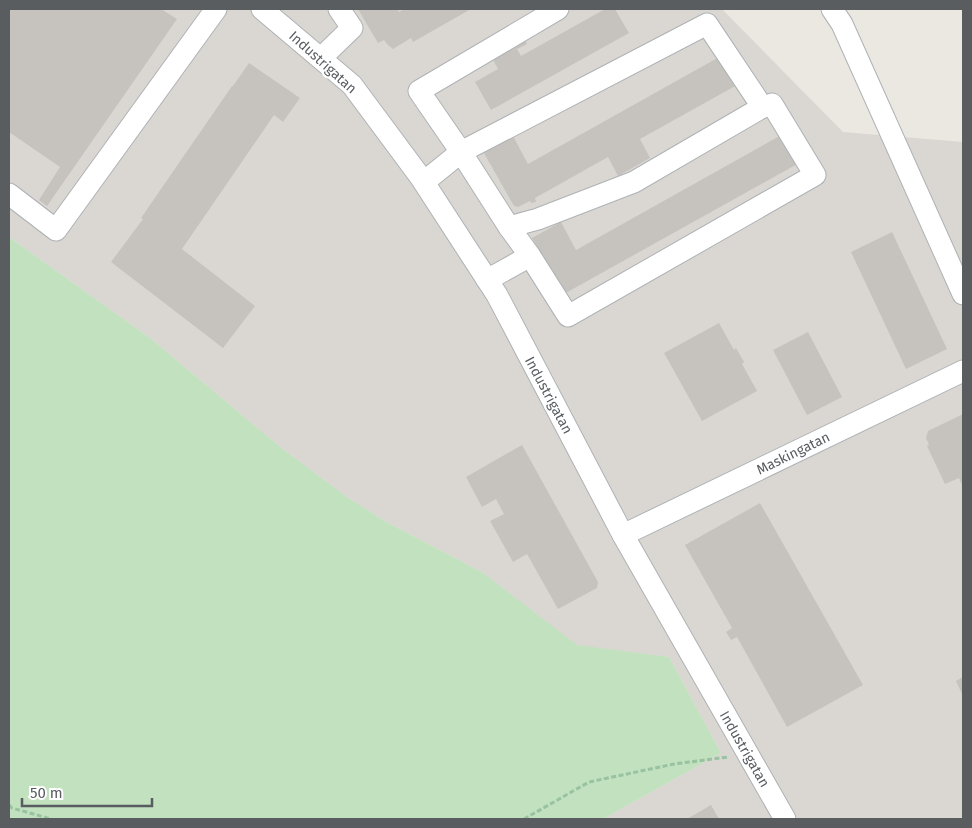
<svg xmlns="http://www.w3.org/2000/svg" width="972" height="828" font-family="'Fira Sans',sans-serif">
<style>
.industrial{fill:#dad7d3}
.green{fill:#c2e1bf}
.building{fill:#c6c3be}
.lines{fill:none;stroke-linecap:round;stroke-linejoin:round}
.minor-casing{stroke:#aeb2b5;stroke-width:23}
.path{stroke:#99c2a1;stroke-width:3;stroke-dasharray:5 2.5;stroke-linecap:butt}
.minor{stroke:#fff;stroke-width:21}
.labels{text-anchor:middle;stroke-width:4.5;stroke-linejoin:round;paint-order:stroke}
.street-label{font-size:14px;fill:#595d60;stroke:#fff}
</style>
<rect width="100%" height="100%" fill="#ebe8e1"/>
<!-- industrial -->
<polygon class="industrial" points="9,9 722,9 843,132 963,142 963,819 603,819 721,753 669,657 577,646 482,572 388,523 347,497 279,446 150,338 9,237"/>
<!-- green -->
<polygon class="green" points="9,237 150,338 279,446 347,497 388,523 482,572 577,645 669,657 721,753 603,819 9,819"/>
<!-- building -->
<g class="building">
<polygon points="9,9 161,9 177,19 47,206 39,200 60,167 9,132"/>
<polygon points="358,9 397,9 399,12 404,9 471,9 413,42 411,38 393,49 388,45 384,40 378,43"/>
<polygon points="605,9 615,9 629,33 491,110 475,82 498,69 488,50 524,38 527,44 517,49 521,56"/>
<polygon points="721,56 737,85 640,139 650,158 618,176 608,157 535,198 536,202 531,203 530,201 518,207 514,206 484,153 513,136 528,164"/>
<polygon points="249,63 300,98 283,122 274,115 182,249 255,306 223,348 111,262 143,219 141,218 232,86 233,86"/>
<polygon points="783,134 799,163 564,294 532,238 561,222 576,250"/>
<polygon points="892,232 947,349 906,369 851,252"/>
<polygon points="719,323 734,350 736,348 744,362 742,364 757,391 702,421 664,353"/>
<polygon points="808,332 842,397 807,415 773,350"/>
<polygon points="963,414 963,487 959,478 945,484 927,446 929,445 926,438 928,431"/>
<polygon points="522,445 598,582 597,588 558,609 527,554 513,562 490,521 504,514 496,499 482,507 466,477"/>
<polygon points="760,503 863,685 787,727 737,637 731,640 726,632 732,628 685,545"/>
<polygon points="963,677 963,696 956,681"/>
<polygon points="711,805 719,819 687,819"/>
</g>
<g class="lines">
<!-- minor casing -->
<g class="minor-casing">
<g id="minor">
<polyline points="262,9 352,85 421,178 497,295 623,535 785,819"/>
<polyline points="832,9 842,24 963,294"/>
<polygon points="707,24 757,99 761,108 634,182 538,219 509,227 461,152"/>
<polyline points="321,58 352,28 339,9"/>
<polyline points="424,182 461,152 419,91 558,9"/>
<polyline points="9,194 56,230 216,9"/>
<polyline points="530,256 568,316 815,175 772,104 761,108"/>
<polyline points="487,280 530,256 509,227"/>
<polyline points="623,535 963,371"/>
</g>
</g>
<!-- path -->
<g class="path">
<polyline points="9,805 12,808 51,819"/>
<polyline points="524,819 589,782 674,764 728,757"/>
</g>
<!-- minor -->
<use href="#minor" class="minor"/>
</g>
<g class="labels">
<!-- street labels -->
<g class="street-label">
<text transform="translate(323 62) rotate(42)" y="5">Industrigatan</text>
<text transform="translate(549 395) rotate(62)" y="5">Industrigatan</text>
<text transform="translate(793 453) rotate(-26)" y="5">Maskingatan</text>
<text transform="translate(745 749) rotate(60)" y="5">Industrigatan</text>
</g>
</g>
<!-- border -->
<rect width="972" height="828" fill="none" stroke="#595d60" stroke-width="20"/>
<!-- scale -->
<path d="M22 798v8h130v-8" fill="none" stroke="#595d60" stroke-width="2.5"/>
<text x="30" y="798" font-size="15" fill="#595d60" stroke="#ffffff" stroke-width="4" paint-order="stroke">50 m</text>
</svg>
